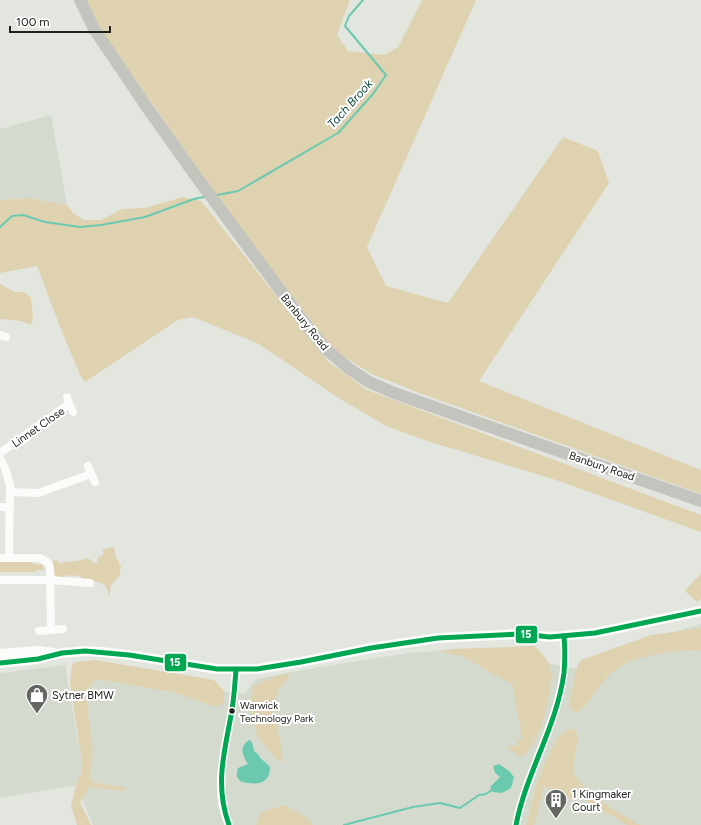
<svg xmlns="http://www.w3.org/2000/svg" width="701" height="825" font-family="Figtree,sans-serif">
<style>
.built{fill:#d4dbce}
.green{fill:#dfd2b1}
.water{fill:#6ac9af}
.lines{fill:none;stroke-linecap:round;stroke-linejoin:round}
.stream{stroke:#6ac9af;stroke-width:2}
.minor{stroke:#fbfbfa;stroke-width:8}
.tertiary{stroke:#fbfbfa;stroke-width:10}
.primary{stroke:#c3c4bd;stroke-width:12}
.bus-1-casing{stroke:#fff;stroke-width:8}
.bus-1{stroke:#00a651;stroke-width:5}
.bus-dot{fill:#20221d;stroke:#fff;stroke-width:1.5}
.labels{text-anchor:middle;stroke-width:4;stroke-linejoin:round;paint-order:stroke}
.bus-label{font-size:10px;fill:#20221d;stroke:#fff;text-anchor:start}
.street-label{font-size:11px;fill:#20221d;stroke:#fff}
.poi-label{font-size:11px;fill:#20221d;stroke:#fff;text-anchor:start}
.water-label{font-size:12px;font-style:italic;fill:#134a3c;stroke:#fff}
.line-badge{stroke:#fff;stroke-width:1.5}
.badge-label{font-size:11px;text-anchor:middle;font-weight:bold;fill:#fff}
</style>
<rect width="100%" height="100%" fill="#e2e6df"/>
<!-- built -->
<g class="built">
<polygon points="51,115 67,205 29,198 0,200 0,129"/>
<polygon points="701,624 701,825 93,825 81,796 87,756 80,671 244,694 256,679 308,669 409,653 437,651 461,656 488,671 537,661 577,669 591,657"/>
<polygon points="66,665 66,672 81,757 81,774 76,785 0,798 0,673"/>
</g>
<!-- green -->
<g class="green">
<polygon points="85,0 350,0 337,35 348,51 384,55 398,47 422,0 476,0 367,247 386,286 448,303 563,137 598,151 609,183 479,381 701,470 701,494 422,394 372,374 347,359 327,343 221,202 97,25"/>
<polygon points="183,197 201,201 329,362 367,390 701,515 701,532 553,479 424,440 386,426 337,397 259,344 193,317 178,320 85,382 80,375 60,327 37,266 0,273 0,200 29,198 67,205 73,213 84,220 101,220 122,209 145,208"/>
<polygon points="0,284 15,292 24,292 31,298 33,318 31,325 21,321 0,319"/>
<path d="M114,547L116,557L121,567L119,577L111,585L109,597C106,573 90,588 80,576L67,575L65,577H55L53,561L56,560L60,563L83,560L86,558L89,559L96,564L98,558L103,555V549Z"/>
<polygon points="0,562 32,562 33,564 43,565 44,570 38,570 35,572 0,572"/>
<polygon points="701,573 701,599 697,602 685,591"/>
<path d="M701,628V651L698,650C667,652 628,654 605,679C595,691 589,707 574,713L568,705L577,667L581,660L651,635Z"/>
<path d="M535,646C542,654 550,661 552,672C553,676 551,682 550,687C547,711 541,736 525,755L519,756L507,749L509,747L518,745L517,740L522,739L512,684L461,656L437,651L453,649Z"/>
<polygon points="95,660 214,680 224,691 223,704 216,707 173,692 97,679 89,687 86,697 93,751 90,776 92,782 126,788 127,789 121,791 89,787 80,802 91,825 77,825 71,806 76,785 81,774 81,757 70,682 72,664 77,662"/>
<polygon points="291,673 278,692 273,708 277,723 283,761 278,761 256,735 250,701 253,686 274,677"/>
<path d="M568,729H576C580,742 573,755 574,769C575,790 623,815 640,825H627L580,797L573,800L544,786L534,825H526L537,782L547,759L558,737Z"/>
<path d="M285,805L306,817L313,825H256C260,808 271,809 285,805Z"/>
</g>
<!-- water -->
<g class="water">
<path d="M249,740L252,742L254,751L259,755L260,758L265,762L270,767C270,785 256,785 242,782C236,779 236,774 238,768L248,764C242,756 239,747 249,740Z"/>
<polygon points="499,764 509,771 514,777 511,788 502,793 493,792 490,787 500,777 495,773 493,766"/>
</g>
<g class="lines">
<!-- stream -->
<g class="stream">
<polyline points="217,195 238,191 338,133 373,94 386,75 345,26 349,16 363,0"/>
<polyline points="0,227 12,216 23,215 45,222 80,227 101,225 145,217 194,199 204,197"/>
<polyline points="344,825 413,807 440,803 460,808 479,795 486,794 492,790"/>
</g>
<!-- minor -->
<g class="minor">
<polyline points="0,335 6,337"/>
<polyline points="69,404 73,412"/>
<polyline points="0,453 69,404 67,397"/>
<polyline points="0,458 5,468 10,485 9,558"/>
<polyline points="88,466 91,474"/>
<polyline points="10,492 38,493 91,474 95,482"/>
<polyline points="0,507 9,507"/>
<path d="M0,558H40C47,561 50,564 50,571L51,630"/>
<polyline points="0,580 50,580 90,583"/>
<polyline points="39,631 63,629"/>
<path d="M229,825C212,789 226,747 232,710C234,697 235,683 236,670"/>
<path d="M516,825C519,808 525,791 531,775C548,730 570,686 564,636"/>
</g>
<!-- tertiary -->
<g class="tertiary">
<polyline points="0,654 37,651 54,653"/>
<polyline points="0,663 38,659 62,653 85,651 101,652 129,655 217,669 257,669 301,662 371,648 438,638 521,634 550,637 595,633 701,611"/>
</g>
<!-- primary -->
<polyline class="primary" points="80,0 94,29 146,106 195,175 306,325 326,349 348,368 369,382 394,393 701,501"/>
<!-- bus-1 casing -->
<g class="bus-1-casing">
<g id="bus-1">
<polyline points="0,663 38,659 62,653 85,651 129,655 217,669 257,669 301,662 371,648 438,638 521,634 550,637 595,633 701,611"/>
<path d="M229,825C214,783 225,751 232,710C234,697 235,683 236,670"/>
<path d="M516,825C526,773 557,726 564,673C565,661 565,648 564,636"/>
</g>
</g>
<!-- bus-1 -->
<use href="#bus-1" class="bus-1"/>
</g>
<!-- icons -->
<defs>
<g id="shop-pin" transform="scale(1.15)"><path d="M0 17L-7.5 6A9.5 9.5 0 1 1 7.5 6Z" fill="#646761" stroke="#fff"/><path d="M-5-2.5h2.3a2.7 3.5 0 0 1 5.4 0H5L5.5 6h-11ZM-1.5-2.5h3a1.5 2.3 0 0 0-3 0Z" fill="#fff"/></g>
<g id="building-pin" transform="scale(1.15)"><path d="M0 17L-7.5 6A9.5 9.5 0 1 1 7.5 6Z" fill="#646761" stroke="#fff"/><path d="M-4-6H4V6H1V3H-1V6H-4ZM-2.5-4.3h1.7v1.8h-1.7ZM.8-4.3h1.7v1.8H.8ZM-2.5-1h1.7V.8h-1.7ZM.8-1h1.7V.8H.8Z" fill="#fff"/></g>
</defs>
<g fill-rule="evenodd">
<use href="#shop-pin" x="37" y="695"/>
<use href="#building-pin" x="556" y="800"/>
</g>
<!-- markers -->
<circle class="bus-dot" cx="232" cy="711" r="3.5"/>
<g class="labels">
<!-- bus labels -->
<g class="bus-label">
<text x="240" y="709">Warwick<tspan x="240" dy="13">Technology Park</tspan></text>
</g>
<!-- street labels -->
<g class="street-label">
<text transform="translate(305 322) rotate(51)" y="4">Banbury Road</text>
<text transform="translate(38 427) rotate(-35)" y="4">Linnet Close</text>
<text transform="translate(602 466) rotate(19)" y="4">Banbury Road</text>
</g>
<!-- poi labels -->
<g class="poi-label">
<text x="52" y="699">Sytner BMW</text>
<text x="572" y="798">1 Kingmaker<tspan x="572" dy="13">Court</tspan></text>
</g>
<!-- water labels -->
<g class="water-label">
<text transform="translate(350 104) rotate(-48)" y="4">Tach Brook</text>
</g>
</g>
<g class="line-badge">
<rect x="515" y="625" width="23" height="19" rx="4" fill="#00a651"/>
<rect x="164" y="653" width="23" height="19" rx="4" fill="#00a651"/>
</g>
<g class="badge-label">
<text x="526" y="638">15</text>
<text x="175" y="666">15</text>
</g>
<!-- scale -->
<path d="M10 26v6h100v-6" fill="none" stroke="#20221d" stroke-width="2"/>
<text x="16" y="26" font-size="12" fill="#20221d" stroke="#ffffff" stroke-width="3" paint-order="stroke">100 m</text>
</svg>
